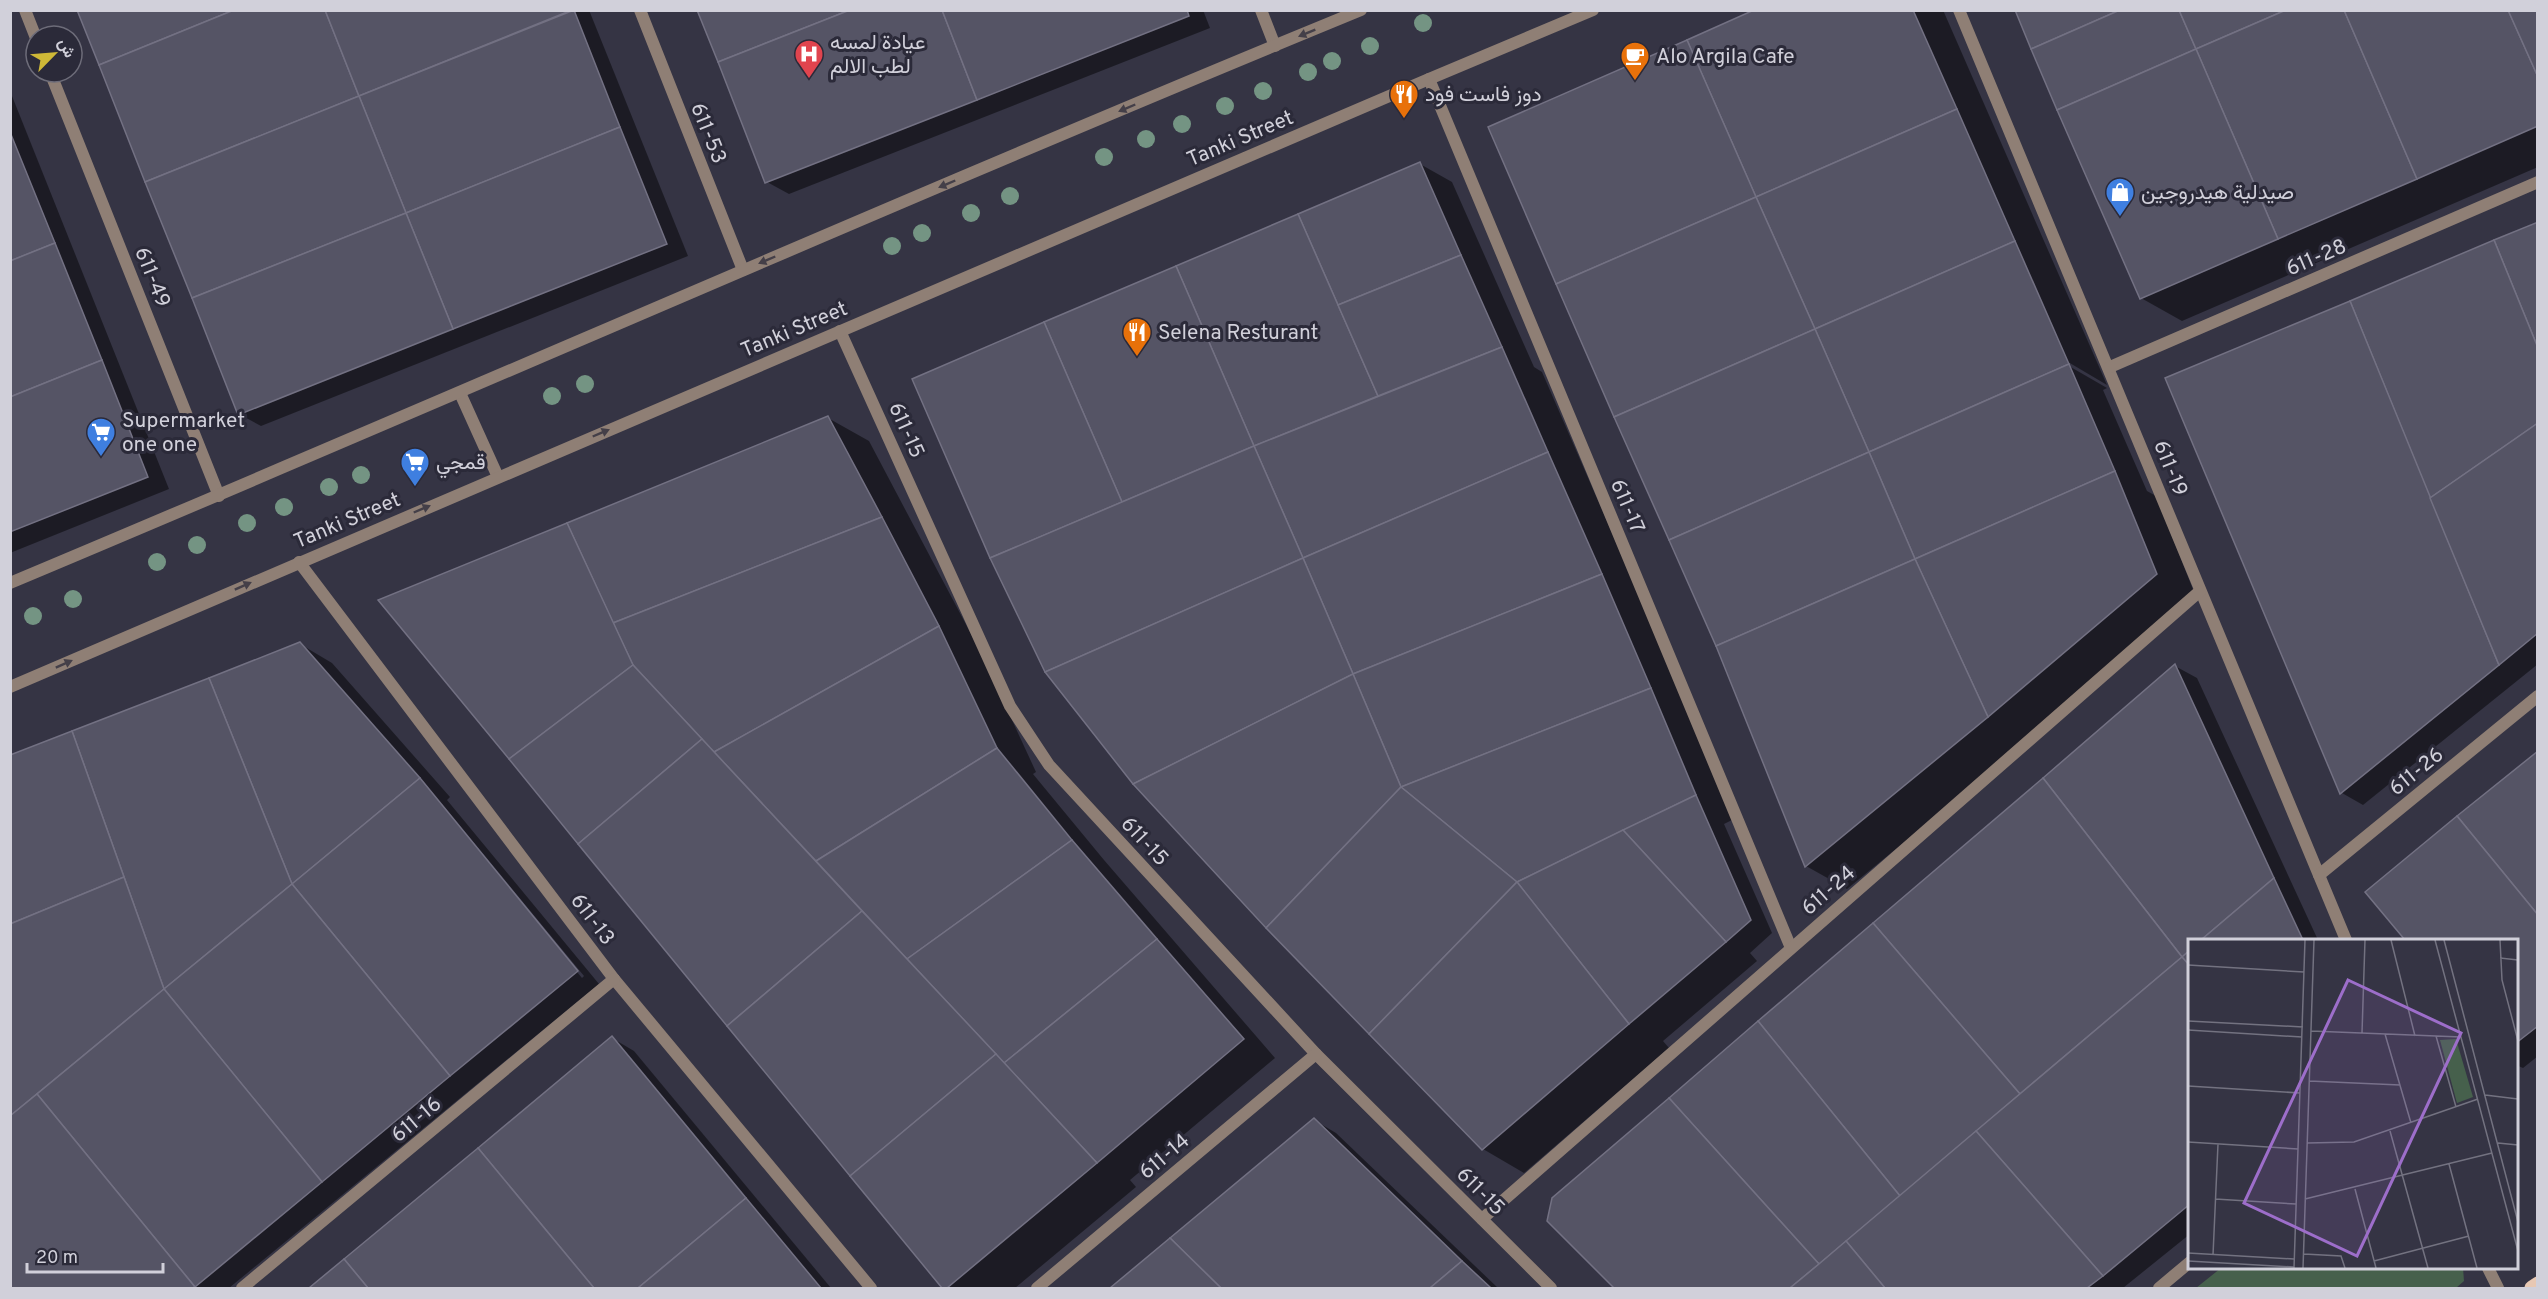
<svg xmlns="http://www.w3.org/2000/svg" width="2548" height="1299" font-family="Overpass,Vazirmatn,sans-serif">
<style>
.green{fill:#46604c}
.shadow{fill:#0007;fill-rule:evenodd}
.building{fill:#555465;stroke:#737183;stroke-width:1.5}
.lines{fill:none;stroke-linecap:round;stroke-linejoin:round}
.minor{stroke:#8f7f75;stroke-width:12}
.tertiary{stroke:#8f7f75;stroke-width:12}
.primary{stroke:#e8c8b3;stroke-width:15}
.tree{fill:#749483}
.oneway{fill:#443f48}
.labels{text-anchor:middle;stroke-width:6;stroke-linejoin:round;paint-order:stroke}
.poi-label{font-size:21px;fill:#d1d0da;stroke:#2b2a39;text-anchor:start}
.street-label{font-size:21px;fill:#d1d0da;stroke:#2b2a39}
.inset-road{fill:none;stroke:#737280;stroke-width:1.5}
.view{fill:#9d6eca;fill-opacity:0.15;stroke:#9d6eca;stroke-width:3}
.inset-edge{fill:none;stroke:#d1d0da;stroke-width:3}
</style>
<rect width="100%" height="100%" fill="#353444"/>
<!-- green -->
<polygon class="green" points="2221,1268 2463,1268 2464,1281 2456,1288 2196,1288"/>
<!-- shadow -->
<g class="shadow">
<polygon points="78,10 589,10 688,256 261,426 239,414"/>
<polygon points="699,10 1203,10 1210,28 789,194 767,182"/>
<polygon points="1758,10 1943,10 2107,385 2063,359 2062,362 2107,388 2103,390 2147,491 2156,496 2196,597 2029,740 1847,889 1806,866"/>
<polygon points="2538,10 2538,167 2182,321 2141,298"/>
<polygon points="10,91 169,489 10,553"/>
<polygon points="1420,164 1452,182 1534,367 1542,372 1736,818 1724,824 1772,933 1750,953 1757,961 1663,1041 1669,1048 1524,1173 1483,1149 1046,671"/>
<polygon points="2538,223 2538,664 2363,805 2342,793"/>
<polygon points="828,418 869,441 980,651 1036,772 1033,774 1104,860 1275,1058 1130,1180 1136,1187 1015,1288 944,1288 381,601"/>
<path d="M300,644L332,663L450,797L447,800L599,984L229,1288H10V757ZM442,804L584,976L582,978L440,806Z"/>
<polygon points="2175,666 2197,678 2318,940 2190,940 2190,1234 2123,1288 1616,1288 1549,1221"/>
<polygon points="2538,753 2538,1056 2523,1068 2516,1065 2516,940 2407,940 2367,893"/>
<polygon points="612,1038 634,1051 831,1288 311,1288"/>
<polygon points="1314,1120 1336,1133 1498,1288 1112,1288"/>
</g>
<!-- building -->
<g class="building">
<polygon points="77,10 234,10 99,65"/>
<polygon points="234,10 325,10 359,96 145,182 99,65"/>
<polygon points="325,10 572,10 359,96"/>
<polygon points="574,10 620,127 406,213 359,96"/>
<polygon points="697,10 850,10 718,62"/>
<polygon points="850,10 942,10 977,100 765,183 718,62"/>
<polygon points="942,10 1187,10 1189,16 977,100"/>
<polygon points="1754,10 1913,10 1957,109 1756,197 1687,40"/>
<polygon points="2015,10 2120,10 2031,49"/>
<polygon points="2120,10 2179,10 2196,49 2057,110 2031,49"/>
<polygon points="2179,10 2286,10 2196,49"/>
<polygon points="2286,10 2344,10 2417,179 2278,239 2196,49"/>
<polygon points="2344,10 2508,10 2538,77 2538,126 2417,179"/>
<polygon points="2508,10 2538,10 2538,77"/>
<polygon points="1687,40 1756,197 1556,284 1488,127"/>
<polygon points="2196,49 2278,239 2140,299 2057,110"/>
<polygon points="359,96 406,213 192,298 145,182"/>
<polygon points="1957,109 2015,241 1815,329 1756,197"/>
<polygon points="620,127 667,244 453,329 406,213"/>
<polygon points="10,132 55,243 10,261"/>
<polygon points="1420,162 1461,255 1338,305 1298,214"/>
<polygon points="1756,197 1815,329 1614,417 1556,284"/>
<polygon points="406,213 453,329 238,415 192,298"/>
<polygon points="1298,214 1378,396 1254,446 1176,266"/>
<polygon points="2538,222 2538,348 2494,240"/>
<polygon points="2494,240 2538,348 2538,423 2430,498 2350,301"/>
<polygon points="2015,241 2069,364 1869,452 1815,329"/>
<polygon points="55,243 102,360 10,397 10,261"/>
<polygon points="1461,255 1502,347 1378,396 1338,305"/>
<polygon points="1176,266 1254,446 1122,502 1044,322"/>
<polygon points="2350,301 2499,665 2340,794 2165,378"/>
<polygon points="1044,322 1122,502 990,558 912,379"/>
<polygon points="1815,329 1869,452 1669,540 1614,417"/>
<polygon points="1502,347 1548,452 1303,558 1254,446"/>
<polygon points="102,360 148,477 10,532 10,397"/>
<polygon points="2069,364 2115,471 1915,559 1869,452"/>
<polygon points="828,416 882,517 613,623 567,523"/>
<polygon points="2538,423 2538,633 2499,665 2430,498"/>
<polygon points="1254,446 1303,558 1045,672 990,558"/>
<polygon points="1548,452 1602,574 1353,674 1303,558"/>
<polygon points="1869,452 1915,559 1716,646 1669,540"/>
<polygon points="2115,471 2157,574 1988,717 1915,559"/>
<polygon points="882,517 939,626 714,752 633,665 613,623"/>
<polygon points="567,523 633,665 509,759 378,600"/>
<polygon points="1303,558 1353,674 1133,784 1045,672"/>
<polygon points="1915,559 1988,717 1805,867 1716,646"/>
<polygon points="1602,574 1651,688 1401,787 1353,674"/>
<polygon points="939,626 997,748 816,861 714,752"/>
<polygon points="300,642 420,778 292,884 209,678"/>
<polygon points="2175,664 2274,878 2201,940 2190,940 2190,950 2182,957 2043,778"/>
<polygon points="633,665 702,739 578,844 509,759"/>
<polygon points="1353,674 1401,787 1266,928 1133,784"/>
<polygon points="209,678 292,884 164,989 72,731"/>
<polygon points="1651,688 1696,795 1517,882 1401,787"/>
<polygon points="72,731 124,877 10,924 10,755"/>
<polygon points="702,739 862,911 727,1026 578,844"/>
<polygon points="997,748 1072,840 907,959 816,861"/>
<polygon points="2538,751 2538,915 2457,816"/>
<polygon points="420,778 578,971 450,1076 292,884"/>
<polygon points="2043,778 2182,957 2020,1094 1873,923"/>
<polygon points="1401,787 1517,882 1369,1034 1266,928"/>
<polygon points="1696,795 1751,920 1726,942 1623,830"/>
<polygon points="2457,816 2538,915 2538,1026 2516,1043 2516,940 2405,940 2365,892"/>
<polygon points="1623,830 1726,942 1629,1024 1517,882"/>
<polygon points="1072,840 1157,939 1004,1063 907,959"/>
<polygon points="124,877 164,989 10,1116 10,924"/>
<polygon points="2274,878 2303,940 2201,940"/>
<polygon points="1517,882 1629,1024 1482,1150 1369,1034"/>
<polygon points="292,884 450,1076 322,1182 164,989"/>
<polygon points="862,911 996,1054 850,1176 727,1026"/>
<polygon points="1873,923 2020,1094 1900,1196 1758,1021"/>
<polygon points="1157,939 1244,1039 1097,1163 1004,1063"/>
<polygon points="2190,950 2190,966 2182,957"/>
<polygon points="2182,957 2190,966 2190,1204 2103,1276 1976,1131"/>
<polygon points="164,989 322,1182 195,1287 37,1094"/>
<polygon points="1758,1021 1900,1196 1819,1264 1669,1098"/>
<polygon points="612,1036 746,1198 638,1288 594,1288 478,1148"/>
<polygon points="996,1054 1097,1163 947,1288 942,1288 850,1176"/>
<polygon points="37,1094 195,1287 192,1288 10,1288 10,1116"/>
<polygon points="1669,1098 1819,1264 1790,1288 1614,1288 1547,1221 1552,1198"/>
<polygon points="1314,1118 1462,1261 1430,1288 1221,1288 1170,1238"/>
<polygon points="1976,1131 2103,1276 2087,1288 1885,1288 1846,1241"/>
<polygon points="478,1148 594,1288 368,1288 344,1259"/>
<polygon points="746,1198 821,1288 638,1288"/>
<polygon points="1170,1238 1221,1288 1110,1288"/>
<polygon points="1846,1241 1885,1288 1790,1288 1819,1264"/>
<polygon points="344,1259 368,1288 309,1288"/>
<polygon points="1462,1261 1491,1288 1430,1288"/>
</g>
<g class="lines">
<!-- minor -->
<g class="minor">
<polyline points="25,10 36,38"/>
<polyline points="640,10 743,270"/>
<polyline points="1261,10 1275,46"/>
<path d="M1959,10C2090,320 2217,631 2346,940"/>
<polyline points="50,72 219,496"/>
<polyline points="1429,79 1791,948"/>
<polyline points="840,331 1010,706 1049,765 1316,1054 1551,1288"/>
<polyline points="2110,367 2538,182"/>
<polyline points="299,562 614,979 871,1288"/>
<polyline points="2319,875 2538,696"/>
<polyline points="1482,1219 2200,591"/>
<polyline points="2488,1268 2498,1288"/>
<polyline points="242,1288 614,979"/>
<polyline points="1037,1288 1316,1054"/>
<polyline points="2159,1288 2190,1262"/>
</g>
<!-- tertiary -->
<g class="tertiary">
<polyline points="460,393 498,477"/>
<path d="M10,583C461,394 908,196 1361,10"/>
<polyline points="10,687 1429,79 1593,10"/>
</g>
<!-- primary -->
<polyline class="primary" points="2532,1288 2538,1284"/>
</g>
<!-- trees -->
<g class="tree">
<circle cx="1423" cy="23" r="9"/>
<circle cx="1370" cy="46" r="9"/>
<circle cx="1332" cy="61" r="9"/>
<circle cx="1308" cy="72" r="9"/>
<circle cx="1263" cy="91" r="9"/>
<circle cx="1225" cy="106" r="9"/>
<circle cx="1182" cy="124" r="9"/>
<circle cx="1146" cy="139" r="9"/>
<circle cx="1104" cy="157" r="9"/>
<circle cx="1010" cy="196" r="9"/>
<circle cx="971" cy="213" r="9"/>
<circle cx="922" cy="233" r="9"/>
<circle cx="892" cy="246" r="9"/>
<circle cx="585" cy="384" r="9"/>
<circle cx="552" cy="396" r="9"/>
<circle cx="361" cy="475" r="9"/>
<circle cx="329" cy="487" r="9"/>
<circle cx="284" cy="507" r="9"/>
<circle cx="247" cy="523" r="9"/>
<circle cx="197" cy="545" r="9"/>
<circle cx="157" cy="562" r="9"/>
<circle cx="73" cy="599" r="9"/>
<circle cx="33" cy="616" r="9"/>
</g>
<!-- one-way arrows -->
<defs><path id="oneway-solid" d="M-6-.8H1V-3.2L6.5 0L1 3.2V.8H-6Z" transform="scale(1.5)"/></defs>
<g class="oneway">
<use href="#oneway-solid" transform="translate(1307 33) rotate(158)"/>
<use href="#oneway-solid" transform="translate(1127 108) rotate(157)"/>
<use href="#oneway-solid" transform="translate(947 184) rotate(157)"/>
<use href="#oneway-solid" transform="translate(767 260) rotate(157)"/>
<use href="#oneway-solid" transform="translate(601 433) rotate(-23)"/>
<use href="#oneway-solid" transform="translate(422 509) rotate(-23)"/>
<use href="#oneway-solid" transform="translate(243 586) rotate(-24)"/>
<use href="#oneway-solid" transform="translate(64 664) rotate(-24)"/>
</g>
<!-- icons -->
<defs>
<g id="hospital-pin" transform="scale(1.5)"><path d="M0 17L-7.5 6A9.5 9.5 0 1 1 7.5 6Z" fill="#e0444e" stroke="#2b2a39"/><path d="M-5-5h3v3.5h4V-5h3V5h-3V1.5h-4V5h-3Z" fill="#fff"/></g>
<g id="cafe-pin" transform="scale(1.5)"><path d="M0 17L-7.5 6A9.5 9.5 0 1 1 7.5 6Z" fill="#e8710a" stroke="#2b2a39"/><path d="M-5.5-4.5H6V0H3Q3 3.5 0 3.5H-2.5Q-5.5 3.5-5.5 0ZM3-3.2v2h1.7v-2ZM-6 4.5H4V6H-6Z" fill="#fff"/></g>
<g id="restaurant-pin" transform="scale(1.5)"><path d="M0 17L-7.5 6A9.5 9.5 0 1 1 7.5 6Z" fill="#e8710a" stroke="#2b2a39"/><path d="M-5-6h1v4h1v-4h1v4h1v-4h1v5L-1.5 .5V6h-2V.5L-5-1ZM5-6V6H3V1.5H1.5Q1.5-4 5-6Z" fill="#fff"/></g>
<g id="shop-pin" transform="scale(1.5)"><path d="M0 17L-7.5 6A9.5 9.5 0 1 1 7.5 6Z" fill="#3f7fe0" stroke="#2b2a39"/><path d="M-5-2.5h2.3a2.7 3.5 0 0 1 5.4 0H5L5.5 6h-11ZM-1.5-2.5h3a1.5 2.3 0 0 0-3 0Z" fill="#fff"/></g>
<g id="supermarket-pin" transform="scale(1.5)"><path d="M0 17L-7.5 6A9.5 9.5 0 1 1 7.5 6Z" fill="#3f7fe0" stroke="#2b2a39"/><path d="M-6-5.5h2.5l.6 2H6L4.5 2H-2.5L-4.4-4H-6ZM-1.5 3.2a1.3 1.3 0 1 0 .1 0ZM3 3.2a1.3 1.3 0 1 0 .1 0Z" fill="#fff"/></g>
</defs>
<g fill-rule="evenodd">
<use href="#hospital-pin" x="809" y="54"/>
<use href="#cafe-pin" x="1635" y="56"/>
<use href="#restaurant-pin" x="1404" y="94"/>
<use href="#shop-pin" x="2120" y="192"/>
<use href="#restaurant-pin" x="1137" y="332"/>
<use href="#supermarket-pin" x="101" y="432"/>
<use href="#supermarket-pin" x="415" y="462"/>
</g>
<g class="labels">
<!-- poi labels -->
<g class="poi-label">
<text x="830" y="49">عيادة لمسه<tspan x="830" dy="24">لطب الالم</tspan></text>
<text x="1656" y="63">Alo Argila Cafe</text>
<text x="1425" y="101">دوز فاست فود</text>
<text x="2141" y="199">صيدلية هيدروجين</text>
<text x="1158" y="339">Selena Resturant</text>
<text x="122" y="427">Supermarket<tspan x="122" dy="24">one one</tspan></text>
<text x="436" y="469">قمجي</text>
</g>
<!-- street labels -->
<g class="street-label">
<text transform="translate(709 133) rotate(68)" y="7">611-53</text>
<text transform="translate(1240 138) rotate(-23)" y="7">Tanki Street</text>
<text transform="translate(2316 257) rotate(-23)" y="7">611-28</text>
<text transform="translate(153 277) rotate(68)" y="7">611-49</text>
<text transform="translate(794 329) rotate(-23)" y="7">Tanki Street</text>
<text transform="translate(907 430) rotate(66)" y="7">611-15</text>
<text transform="translate(2171 468) rotate(68)" y="7">611-19</text>
<text transform="translate(1628 506) rotate(67)" y="7">611-17</text>
<text transform="translate(347 520) rotate(-23)" y="7">Tanki Street</text>
<text transform="translate(2416 771) rotate(-39)" y="7">611-26</text>
<text transform="translate(1145 841) rotate(47)" y="7">611-15</text>
<text transform="translate(1828 890) rotate(-41)" y="7">611-24</text>
<text transform="translate(593 919) rotate(53)" y="7">611-13</text>
<text transform="translate(416 1119) rotate(-40)" y="7">611-16</text>
<text transform="translate(1164 1156) rotate(-40)" y="7">611-14</text>
<text transform="translate(1481 1191) rotate(45)" y="7">611-15</text>
</g>
</g>
<!-- overview -->
<g transform="translate(2188 939)">
<rect width="330" height="330" fill="#353444"/>
<path d="M268,100L285,158L269,164L252,101Z" fill="#46604c"/>
<path class="inset-road" d="M203,1L227,97M247,1L330,312M256,1L330,283M312,1L314,41L330,102M312,19L330,21M0,26L116,33M0,82L115,88M0,91L114,98M123,92L273,98M174,94L177,1M197,95L223,184M248,97L268,168M121,142L212,146M0,147L112,154M297,156L330,160M202,192L240,329M0,203L110,210M119,204L166,203L290,160M310,204L330,206M261,225L289,329M167,250L188,329M27,260L108,265M117,260L304,214M0,314L106,320M116,315L153,317L157,329M25,316L30,205M0,322L106,328M186,322L281,297M106,329L117,1M115,329L126,1"/>
<path class="view" d="M160,41L273,94L169,317L56,264Z"/>
<rect width="330" height="330" class="inset-edge"/>
</g>
<!-- border -->
<rect width="2548" height="1299" fill="none" stroke="#d1d0da" stroke-width="24"/>
<!-- north arrow -->
<g transform="translate(54 54) rotate(65)"><circle r="28" fill="#2b2a39" stroke="#6d6c79" stroke-width="1.5"/>
<path d="M0-4.5L10 22L0 15L-10 22Z" fill="#ceb837"/>
<text y="-9" font-size="16" font-weight="bold" text-anchor="middle" fill="#d1d0da">ش</text>
</g>
<!-- scale -->
<path d="M27 1263v9h136v-9" fill="none" stroke="#d1d0da" stroke-width="3"/>
<text x="36" y="1263" font-size="18" fill="#d1d0da" stroke="#2b2a39" stroke-width="4.5" paint-order="stroke">20 m</text>
</svg>
